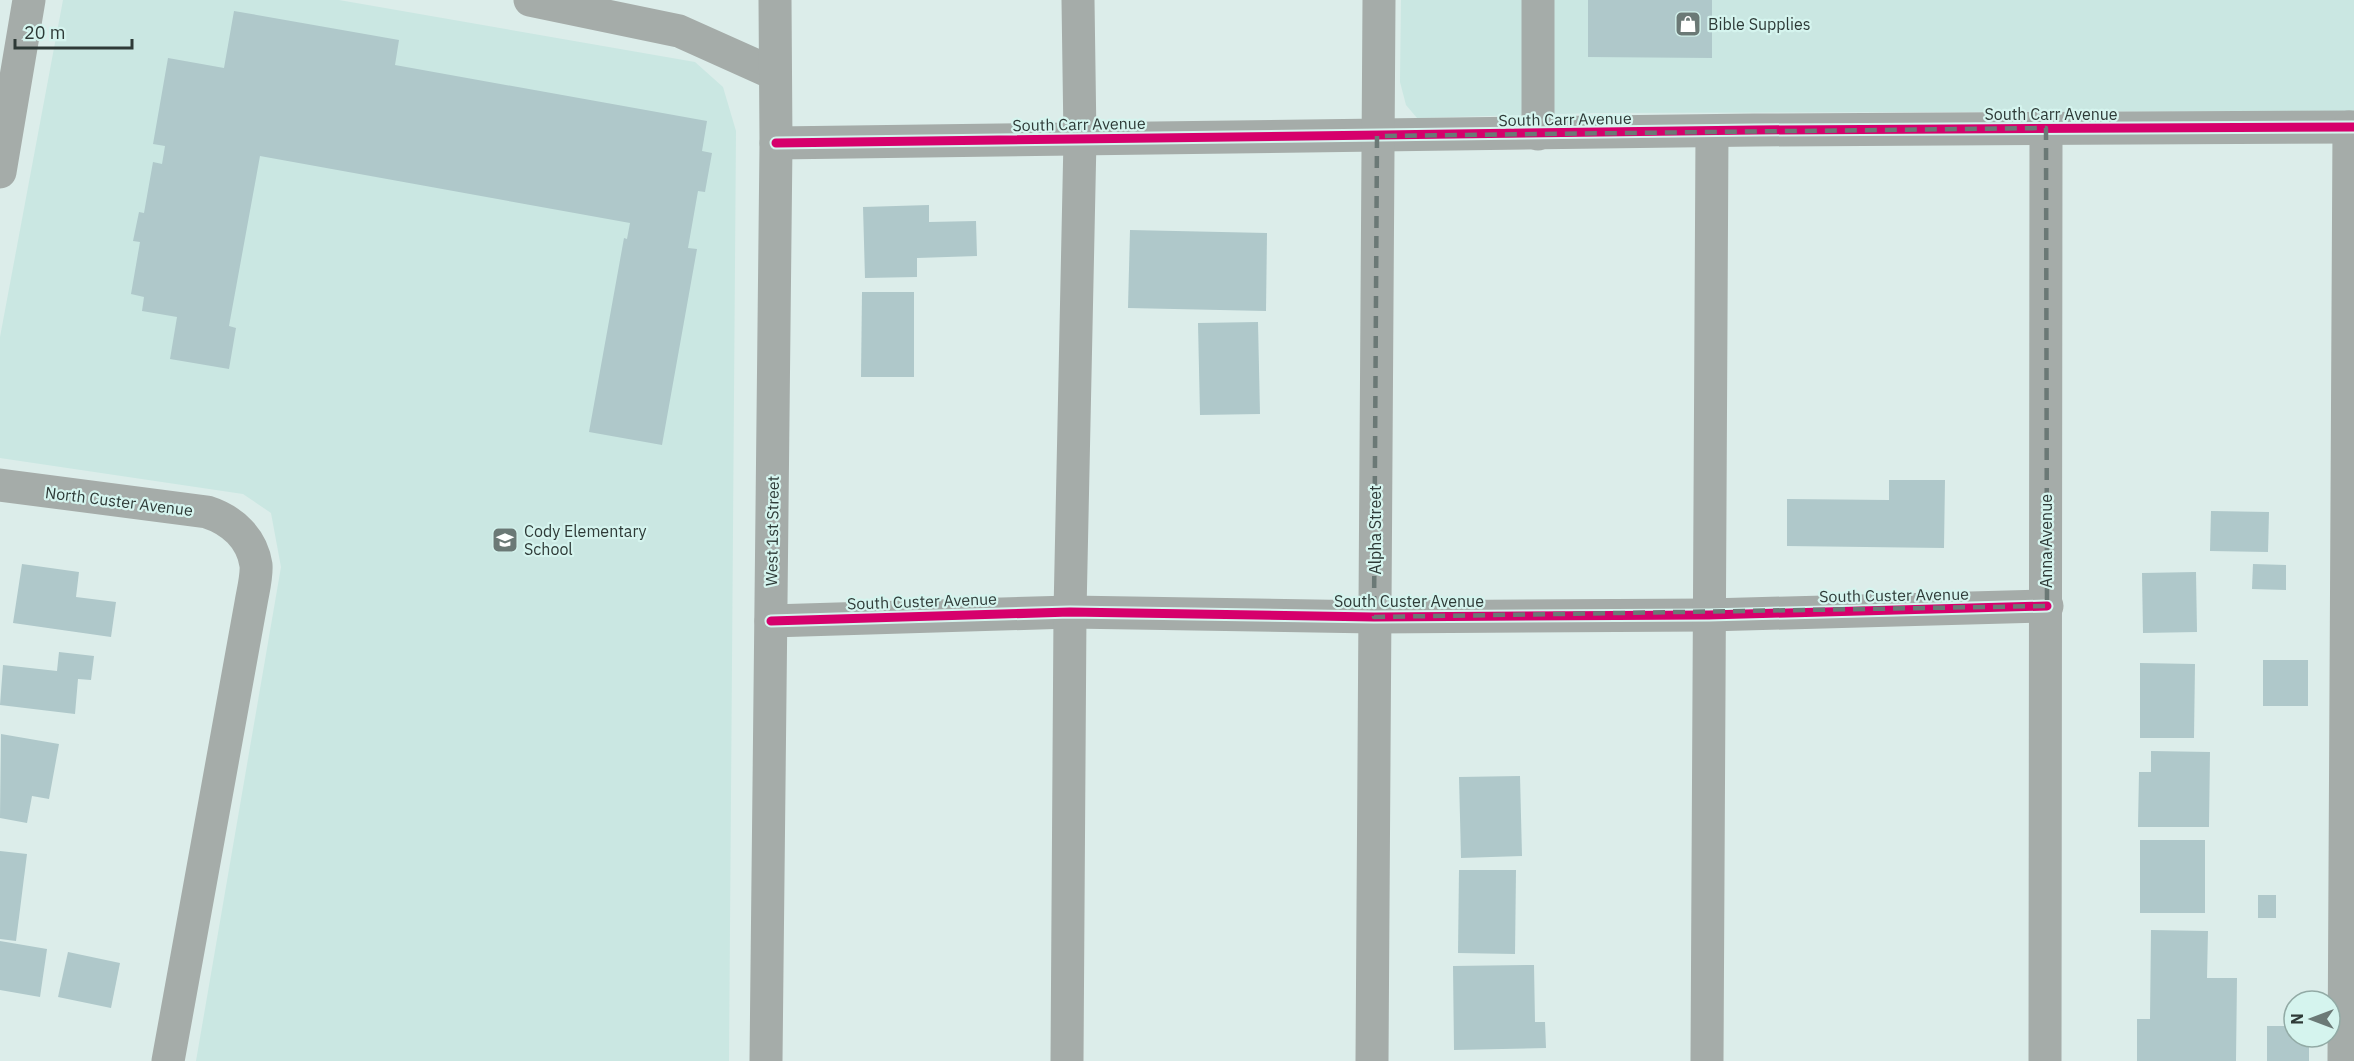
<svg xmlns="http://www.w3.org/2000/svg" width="2354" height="1061" font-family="'IBM Plex Sans',sans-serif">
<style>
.built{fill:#cae7e2}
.building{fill:#afc8ca}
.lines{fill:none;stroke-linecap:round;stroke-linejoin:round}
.minor{stroke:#a5aca9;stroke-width:33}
.cycleway-casing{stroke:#d5f4ee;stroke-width:13}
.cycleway{stroke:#d6006c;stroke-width:9}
.marked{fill:none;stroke:#6b7976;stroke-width:4.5;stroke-dasharray:12 8;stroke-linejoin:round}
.labels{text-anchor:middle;stroke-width:4.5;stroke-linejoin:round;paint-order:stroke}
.poi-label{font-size:16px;fill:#2e3a37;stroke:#d5f4ee;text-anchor:start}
.street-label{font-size:16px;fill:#2e3a37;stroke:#d5f4ee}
</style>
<rect width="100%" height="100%" fill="#dcedea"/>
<!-- built -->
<g class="built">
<polygon points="63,0 339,0 695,62 723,87 736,131 729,1061 196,1061 281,567 271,513 243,494 0,458 0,337"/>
<polygon points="1401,0 2354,0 2354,111 1594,113 1417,118 1406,105 1400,82"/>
</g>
<!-- building -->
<g class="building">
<polygon points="1588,0 1712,0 1712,58 1588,57"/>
<polygon points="234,11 399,40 395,65 707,121 702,151 712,153 705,192 698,191 688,248 697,249 662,445 589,432 624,238 627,239 630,223 260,156 229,326 236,328 229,369 170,359 177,317 142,311 144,297 131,294 140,242 133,241 139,212 144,213 153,162 162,164 165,146 153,144 168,58 224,68"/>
<polygon points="929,205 929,222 976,221 977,256 917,258 917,277 865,278 863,207"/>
<polygon points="1130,230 1267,233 1266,311 1128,308"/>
<polygon points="862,292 914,292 914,377 861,377"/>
<polygon points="1258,322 1260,414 1200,415 1198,323"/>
<polygon points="1889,480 1945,480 1944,548 1787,546 1787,499 1889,500"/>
<polygon points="2211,511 2269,512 2268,552 2210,551"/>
<polygon points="22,564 79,572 76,597 116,602 111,637 13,623"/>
<polygon points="2253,564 2286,565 2286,590 2252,589"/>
<polygon points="2196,572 2197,632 2143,633 2142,573"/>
<polygon points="59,652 94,656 91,680 78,679 75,714 0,705 3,665 57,671"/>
<rect x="2263" y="660" width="45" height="46"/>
<polygon points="2140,663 2195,664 2194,738 2140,738"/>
<polygon points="1,734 59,744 49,799 32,796 27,823 0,818"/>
<polygon points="2151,751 2210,752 2209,827 2138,827 2139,772 2151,772"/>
<polygon points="1520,776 1522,856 1461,858 1459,777"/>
<rect x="2140" y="840" width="65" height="73"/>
<polygon points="0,851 27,854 16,941 0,939"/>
<polygon points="1459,870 1516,870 1515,954 1458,953"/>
<rect x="2258" y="895" width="18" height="23"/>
<polygon points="2151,930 2208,931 2207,978 2237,978 2236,1061 2137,1061 2137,1019 2150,1019"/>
<polygon points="0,941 47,949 40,997 0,990"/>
<polygon points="68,952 120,963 111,1008 58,997"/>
<polygon points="1534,965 1535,1022 1545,1022 1546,1048 1454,1050 1453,966"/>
<polygon points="2267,1026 2294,1026 2294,1037 2309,1037 2309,1061 2267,1061"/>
</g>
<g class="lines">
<!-- minor -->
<g class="minor">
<polyline points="530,0 679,31 775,74"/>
<polyline points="1538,134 1538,0"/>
<polyline points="776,143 1755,130 2354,127"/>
<polyline points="0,172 29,0"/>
<path d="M0,485L207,512C232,520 252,538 256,565C257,576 253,591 251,603L168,1061"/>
<polyline points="771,621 1070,612 1374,617 1709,615 2047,606"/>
<polyline points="766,1061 776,143 775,0"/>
<polyline points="1067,1061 1070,612 1080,139 1078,0"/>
<polyline points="1372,1061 1379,0"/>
<polyline points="1707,1061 1712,132"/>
<polyline points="2045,1061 2046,128"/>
<polyline points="2344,1061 2349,127"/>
</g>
<!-- cycleway casing -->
<g class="cycleway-casing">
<g id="cycleway">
<polyline points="776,143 1755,130 2354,127"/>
<polyline points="771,621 1070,612 1374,617 1709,615 2047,606"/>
</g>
</g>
<!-- cycleway -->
<use href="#cycleway" class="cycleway"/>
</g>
<!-- marked area -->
<path class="marked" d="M2046,128L2047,606L1374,617L1377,136Z"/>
<!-- icons -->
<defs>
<g id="shop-square" transform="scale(1.35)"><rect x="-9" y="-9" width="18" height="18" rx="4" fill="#6b7976" stroke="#d5f4ee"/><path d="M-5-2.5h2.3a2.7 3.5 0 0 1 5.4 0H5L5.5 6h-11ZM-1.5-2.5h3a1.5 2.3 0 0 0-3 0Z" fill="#fff"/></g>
<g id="school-square" transform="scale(1.35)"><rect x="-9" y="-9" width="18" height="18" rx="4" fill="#6b7976" stroke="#d5f4ee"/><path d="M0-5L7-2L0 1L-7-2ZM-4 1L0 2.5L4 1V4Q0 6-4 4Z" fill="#fff"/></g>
</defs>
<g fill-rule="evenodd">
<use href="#shop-square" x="1688" y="24"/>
<use href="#school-square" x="505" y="540"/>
</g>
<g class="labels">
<!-- poi labels -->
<g class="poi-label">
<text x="1708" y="30">Bible Supplies</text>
<text x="524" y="537">Cody Elementary<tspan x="524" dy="18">School</tspan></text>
</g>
<!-- street labels -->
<g class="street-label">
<text x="2051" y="120">South Carr Avenue</text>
<text transform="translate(1565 119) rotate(-1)" y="6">South Carr Avenue</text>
<text transform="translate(1079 124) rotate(-1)" y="6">South Carr Avenue</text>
<text transform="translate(119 501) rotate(7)" y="6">North Custer Avenue</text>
<text transform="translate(1375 530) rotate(-90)" y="6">Alpha Street</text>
<text transform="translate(772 531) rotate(-89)" y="6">West 1st Street</text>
<text transform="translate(2046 541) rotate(-90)" y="6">Anna Avenue</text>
<text transform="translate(1894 595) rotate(-1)" y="6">South Custer Avenue</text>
<text transform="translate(922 601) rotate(-2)" y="6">South Custer Avenue</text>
<text x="1409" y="607">South Custer Avenue</text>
</g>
</g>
<!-- north arrow -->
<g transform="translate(2312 1019) rotate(270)"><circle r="28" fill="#d5f4ee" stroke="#92aaa5" stroke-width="1.5"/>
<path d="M0-4.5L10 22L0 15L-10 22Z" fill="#6b7976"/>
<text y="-9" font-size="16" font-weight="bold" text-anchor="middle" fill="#2e3a37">N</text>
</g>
<!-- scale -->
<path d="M15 39v9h117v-9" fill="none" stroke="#2e3a37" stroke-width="3"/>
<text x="24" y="39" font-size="18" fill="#2e3a37" stroke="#d5f4ee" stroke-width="4.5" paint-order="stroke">20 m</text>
</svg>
